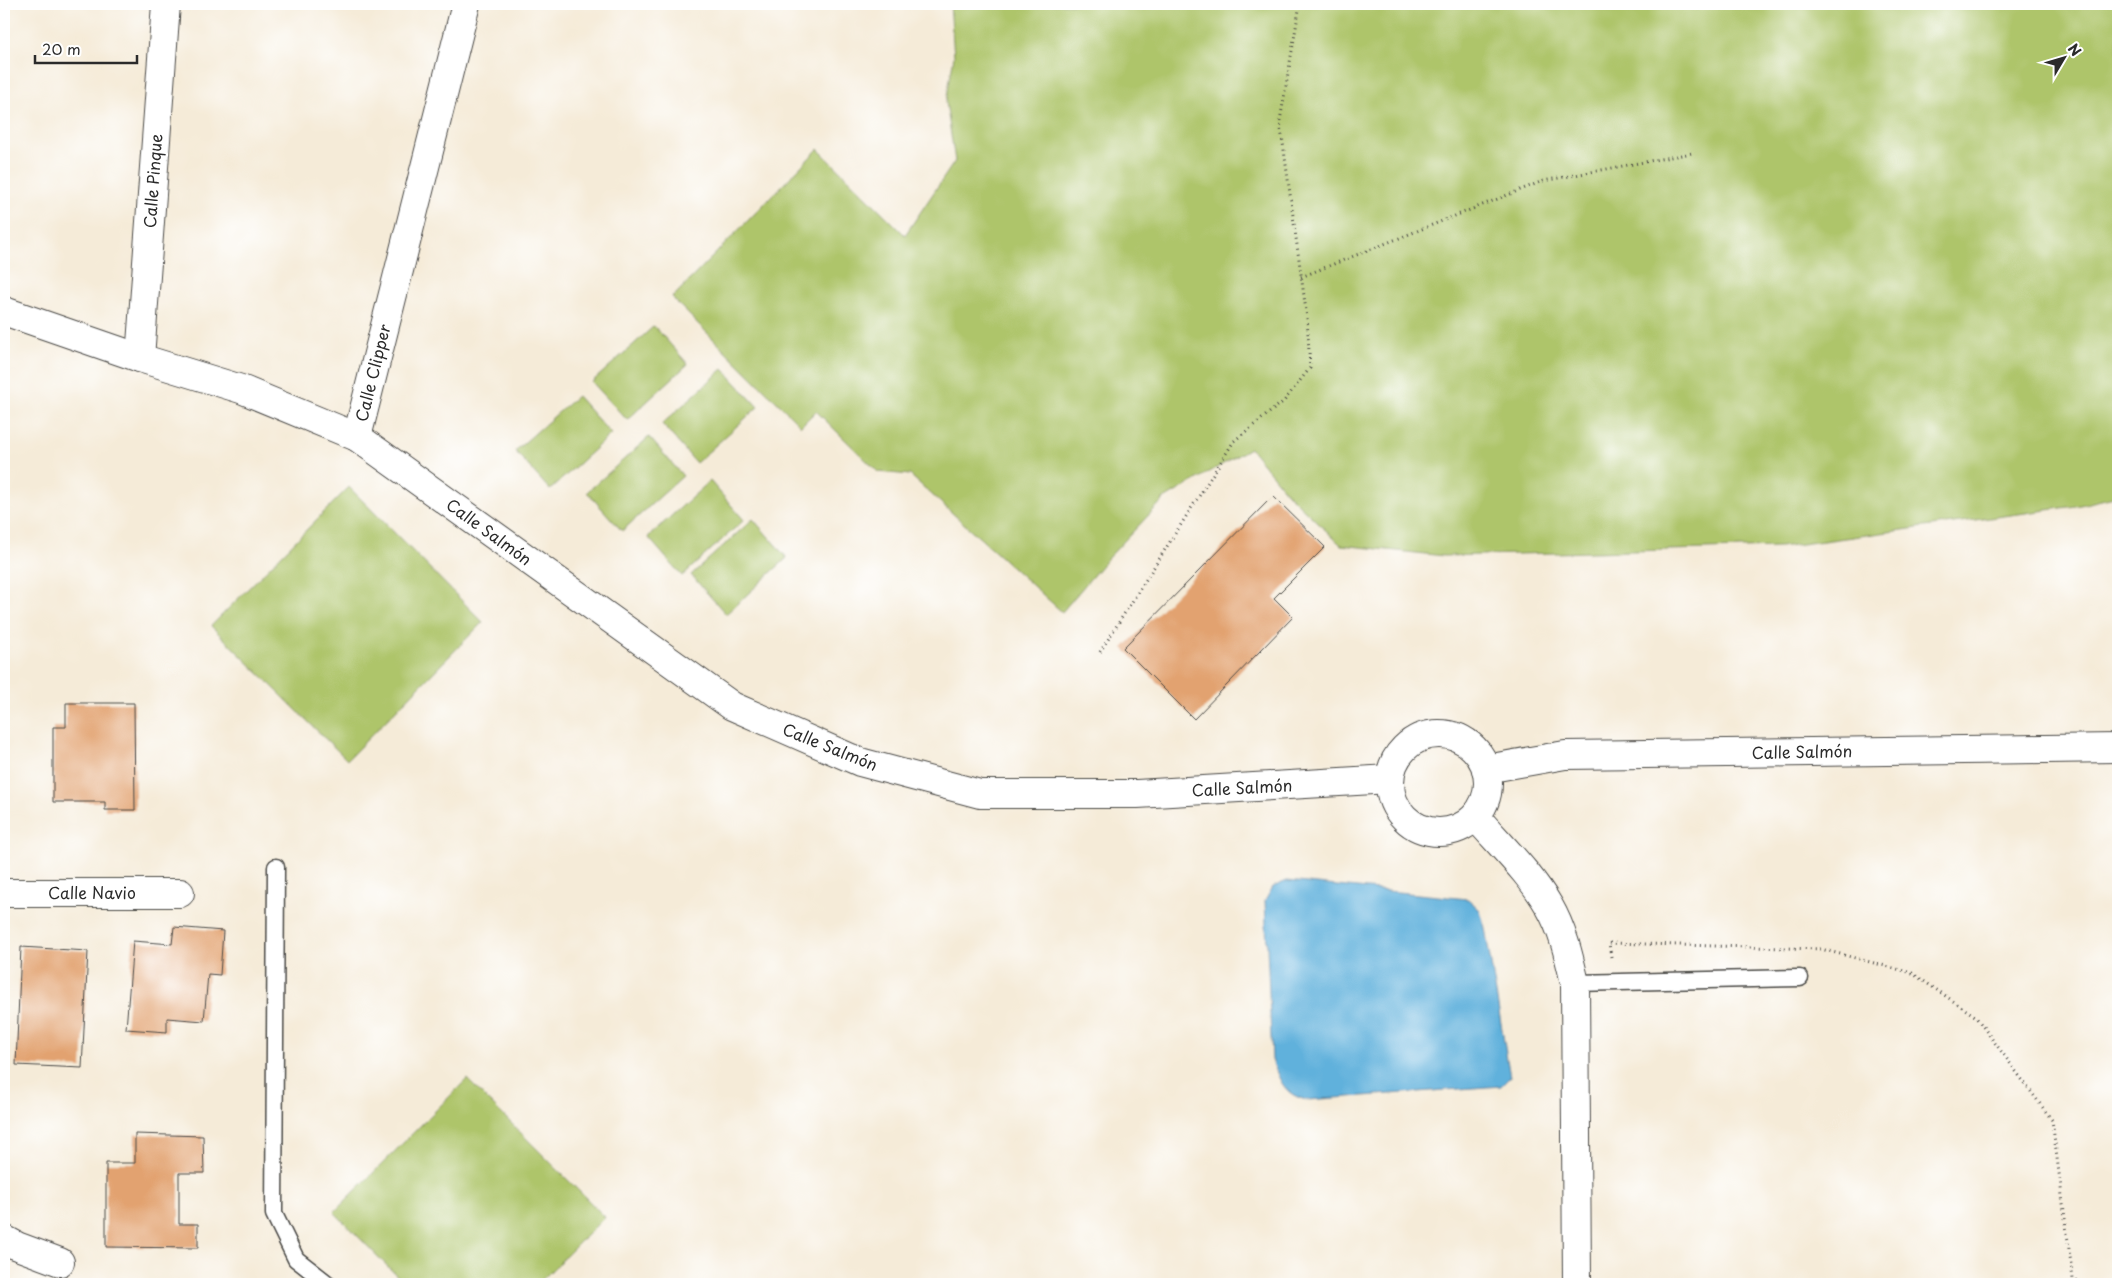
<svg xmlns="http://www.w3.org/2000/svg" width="2122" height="1288" font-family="'Playpen Sans',sans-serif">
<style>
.green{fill:#aec56a;stroke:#6c784a}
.water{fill:#61b1dc;stroke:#466e84}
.building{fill:#e2a270}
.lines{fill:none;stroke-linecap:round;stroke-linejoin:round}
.service-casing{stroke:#494845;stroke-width:19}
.minor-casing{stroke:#494845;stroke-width:30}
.tertiary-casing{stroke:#494845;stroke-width:30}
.path{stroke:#494845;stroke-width:3;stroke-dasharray:1 4;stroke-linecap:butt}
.service{stroke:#fff;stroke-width:16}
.minor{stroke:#fff;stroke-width:28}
.tertiary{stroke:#fff;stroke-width:28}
.labels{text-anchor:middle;stroke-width:4.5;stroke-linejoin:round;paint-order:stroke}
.street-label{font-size:16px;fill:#2b2b2b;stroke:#fff}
</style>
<rect width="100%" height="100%" fill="#fff"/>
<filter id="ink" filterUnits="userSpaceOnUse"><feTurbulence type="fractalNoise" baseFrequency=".02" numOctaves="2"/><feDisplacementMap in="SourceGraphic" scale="10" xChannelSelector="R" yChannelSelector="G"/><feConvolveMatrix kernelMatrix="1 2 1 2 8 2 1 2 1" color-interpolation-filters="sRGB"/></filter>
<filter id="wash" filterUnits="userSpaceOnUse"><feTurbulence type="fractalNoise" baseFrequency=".0096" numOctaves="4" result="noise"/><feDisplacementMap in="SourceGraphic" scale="20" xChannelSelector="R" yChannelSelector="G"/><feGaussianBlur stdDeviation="1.12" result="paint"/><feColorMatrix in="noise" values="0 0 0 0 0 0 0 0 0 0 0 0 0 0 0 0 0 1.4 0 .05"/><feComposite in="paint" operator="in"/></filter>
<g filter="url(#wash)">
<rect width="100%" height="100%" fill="#f5ebd8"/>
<!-- green -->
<g class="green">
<polygon points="950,4 2118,4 2118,496 2076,506 1780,547 1444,556 1341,545 1288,494 1250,448 1164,499 1107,559 1062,612 910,475 878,472 816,411 801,426 672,298 818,149 905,235 955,161 946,102 954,56"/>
<polygon points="654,326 688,364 627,420 592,382"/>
<polygon points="723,369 758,407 696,463 662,424"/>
<polygon points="577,396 611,434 550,490 515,451"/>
<polygon points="649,437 683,476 622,531 587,492"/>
<polygon points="710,481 744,520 682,576 648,537"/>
<polygon points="349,487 483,622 347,760 211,626"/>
<polygon points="753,519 787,558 726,614 691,575"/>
<polygon points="467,1079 605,1217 538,1284 405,1284 334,1212"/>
</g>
<!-- water -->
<path class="water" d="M1287,881L1468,899L1480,910L1485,928L1510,1077L1501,1086L1307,1100C1284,1095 1280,1081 1272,1060L1265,901L1273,887Z"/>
<g id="blocks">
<!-- building -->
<g class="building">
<polygon points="1273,496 1325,547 1274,598 1293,617 1194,719 1123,648"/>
<polygon points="66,703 134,703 135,810 105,810 105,802 53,802 53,727 66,727"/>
<polygon points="174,927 223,931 220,975 208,974 204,1021 167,1018 167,1032 126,1029 133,941 172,944"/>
<polygon points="21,947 88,951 82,1068 16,1065"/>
<polygon points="135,1134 203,1136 204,1173 179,1173 179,1224 198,1224 198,1248 106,1247 106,1163 135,1163"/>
</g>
</g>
</g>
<g filter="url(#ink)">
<use href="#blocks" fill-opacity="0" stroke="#494845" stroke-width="1"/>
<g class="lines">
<!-- service casing -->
<g class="service-casing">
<g id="service">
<polyline points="276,867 274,1214 296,1259 328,1284"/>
<polyline points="1575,983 1800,978"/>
</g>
</g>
<!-- minor casing -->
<g class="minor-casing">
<g id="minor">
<polyline points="140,358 166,4"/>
<polyline points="4,893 180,893"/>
<polyline points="4,1239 17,1246 60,1262"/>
</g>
</g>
<!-- tertiary casing -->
<g class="tertiary-casing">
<g id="tertiary">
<polyline points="4,311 140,358 241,389 357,437 732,706 860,762 980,794 1137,794 1390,779"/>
<polyline points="357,437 466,4"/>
<circle cx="1439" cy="783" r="49"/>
<polyline points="1486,769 1565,755 2118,748"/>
<path d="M1476,817C1501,846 1530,873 1549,906C1563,930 1569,957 1575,983L1577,1284"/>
</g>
</g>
<!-- path -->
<g class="path">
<polyline points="1301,277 1543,181 1692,153"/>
<polyline points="1100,652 1234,441 1284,401 1310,368 1307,318 1280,121 1300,4"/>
<polyline points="1611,957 1609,943 1821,949 1912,973 1975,1016 2052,1120 2073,1279 2089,1284"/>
</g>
<!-- service -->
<use href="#service" class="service"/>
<!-- minor -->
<use href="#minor" class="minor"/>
<!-- tertiary -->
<use href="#tertiary" class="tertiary"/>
</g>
</g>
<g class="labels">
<!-- street labels -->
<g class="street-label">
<text transform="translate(153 181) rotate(-86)" y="6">Calle Pinque</text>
<text transform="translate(373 373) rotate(-76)" y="6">Calle Clipper</text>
<text transform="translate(489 532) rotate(36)" y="6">Calle Salmón</text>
<text transform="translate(830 747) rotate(22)" y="6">Calle Salmón</text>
<text transform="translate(1802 752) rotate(-1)" y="6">Calle Salmón</text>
<text transform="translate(1242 788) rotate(-3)" y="6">Calle Salmón</text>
<text x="92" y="899">Calle Navio</text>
</g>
</g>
<!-- margin -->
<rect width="2122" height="1288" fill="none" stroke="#fff" stroke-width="20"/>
<!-- north arrow -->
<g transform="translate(2064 58) rotate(52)" stroke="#ffffff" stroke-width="4" paint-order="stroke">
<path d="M0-4L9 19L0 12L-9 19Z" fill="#2b2b2b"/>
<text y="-8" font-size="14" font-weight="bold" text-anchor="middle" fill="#2b2b2b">N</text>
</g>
<!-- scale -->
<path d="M35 55v8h102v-8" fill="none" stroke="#2b2b2b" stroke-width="2.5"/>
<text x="42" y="55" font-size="15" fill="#2b2b2b" stroke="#ffffff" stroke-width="4" paint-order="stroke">20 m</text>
</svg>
